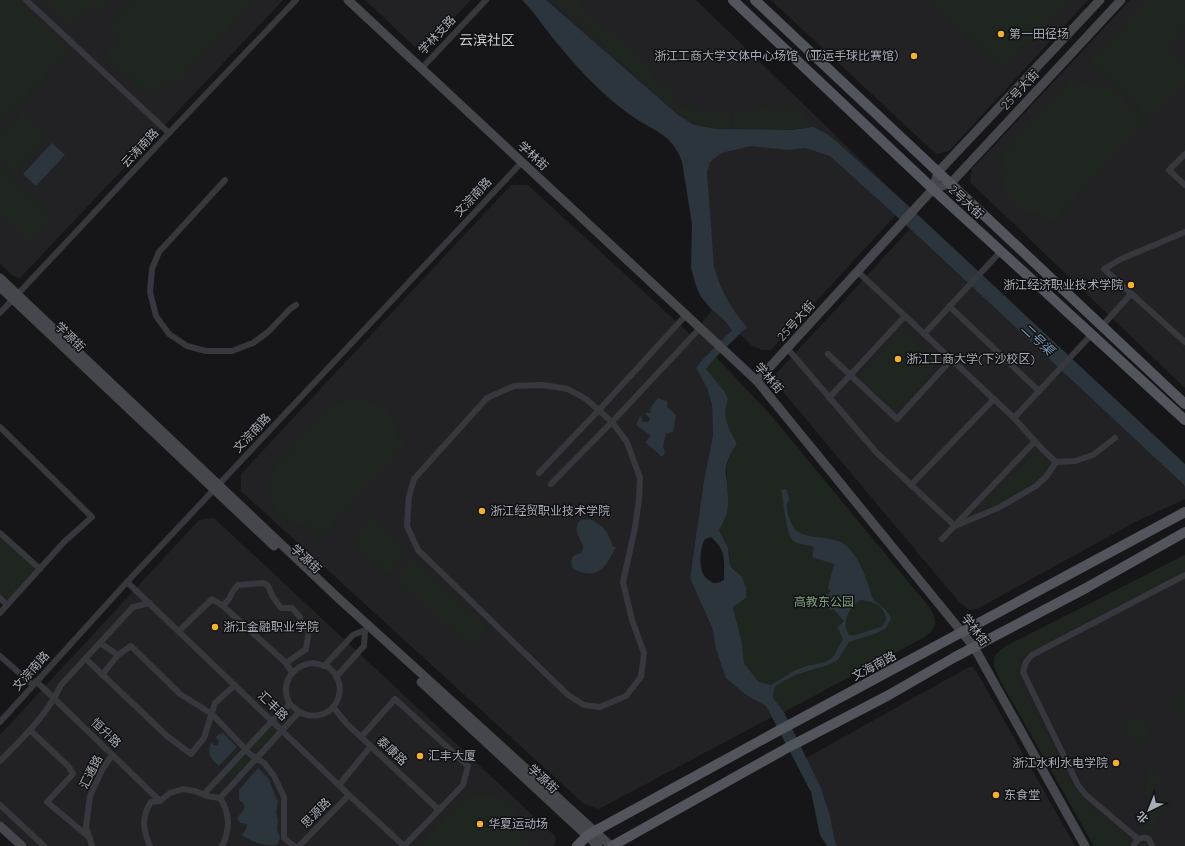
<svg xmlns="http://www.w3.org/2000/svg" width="1185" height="846" font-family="Quicksand,'Noto Sans SC',sans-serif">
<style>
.built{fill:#222225}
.green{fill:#1e261f}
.water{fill:#2c353c;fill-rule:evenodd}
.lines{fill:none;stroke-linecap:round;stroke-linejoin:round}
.street{stroke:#37383d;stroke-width:6}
.secondary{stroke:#45474d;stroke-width:9}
.primary{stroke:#53555c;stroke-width:10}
.poi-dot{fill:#f2b134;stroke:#111113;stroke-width:1.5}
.labels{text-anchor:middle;stroke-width:3;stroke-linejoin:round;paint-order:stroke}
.poi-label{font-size:12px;fill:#a8adb8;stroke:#111113;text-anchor:start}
.street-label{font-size:12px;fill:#a8adb8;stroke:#111113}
.park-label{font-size:12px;fill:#7fa381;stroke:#111113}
.water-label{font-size:13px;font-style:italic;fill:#7f9bb3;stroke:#111113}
.quarter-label{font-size:14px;fill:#c9ccd4;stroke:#111113}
</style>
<rect width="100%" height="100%" fill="#161618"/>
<!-- built -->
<g class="built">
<polygon points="0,0 283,0 20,278 12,275 0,264"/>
<polygon points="365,0 471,0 426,48 420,50 415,47"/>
<polygon points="528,0 696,0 906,204 771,350 762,350 751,345 713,307 699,164"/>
<polygon points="771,0 1088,0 949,151 936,154"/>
<polygon points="1130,0 1185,0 1185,388 970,182 972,169"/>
<polygon points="511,185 528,185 692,336 712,310 723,319 732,330 703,359 696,368 707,388 712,405 713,435 704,480 690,578 713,630 715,646 746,695 766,706 772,717 599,809 584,804 241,491 241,474"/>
<polygon points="910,229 1183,484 1185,487 1185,499 1137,521 977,609 969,610 959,602 774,381 774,376"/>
<polygon points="214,518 556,837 554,846 28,846 0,821 0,735 199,520"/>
<polygon points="1185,555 1185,846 1094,846 1000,680 994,666 994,658 997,653 1006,646"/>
<polygon points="969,667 973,667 978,674 1075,846 838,846 835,842 830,816 821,788 806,758"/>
</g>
<!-- green -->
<g class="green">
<polygon points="0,0 18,0 70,49 0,124"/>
<polygon points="42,0 108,0 98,11 92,5 71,27"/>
<polygon points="133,0 255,0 174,87 165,79 150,96 105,55 121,37 109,25"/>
<polygon points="554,0 581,0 584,3 581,9 608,33 614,32 637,53 637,57 650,67 652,75 663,86 666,85 673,90 673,99 682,108 691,105 698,112 729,112 731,128 719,128 696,124 678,113"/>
<polygon points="930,0 1068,0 1003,69"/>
<polygon points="1147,0 1184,0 1185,1 1185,26 1165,48 1185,67 1185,84 1152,119 1090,60"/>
<path d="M1073,78L1081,85C1091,83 1101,88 1110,87L1147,121L1052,222C1050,220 1047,217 1045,216C1041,213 1034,215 1030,213C1007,206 995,183 1004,161L1000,157Z"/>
<polygon points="795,106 811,123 809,128 793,130 734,128 732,111 756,111 759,107 788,111"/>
<polygon points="23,111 49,136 14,172 0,158 0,135"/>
<polygon points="0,168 52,218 29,242 0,215"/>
<polygon points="903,330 939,364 895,411 859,377"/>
<path d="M716,357L769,413L930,608C938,621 936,628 925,637L784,712L744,663L742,643L733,607L746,598L736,571L730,566L728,548L719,530L725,520L728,501L726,467L731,453L737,444C728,425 722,420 728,399L706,369Z"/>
<path d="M355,398C362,399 370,401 377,404C390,409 399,426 397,440L400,438L406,445L315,543L309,537L317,528C278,529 255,494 279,462L333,405L343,401Z"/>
<path d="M1033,454C1041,455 1045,457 1049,464C1038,484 1009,497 990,508L985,504Z"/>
<polygon points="372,518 409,552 388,575 351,541"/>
<polygon points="0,536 36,569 7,601 0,595"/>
<path d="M1185,555V570L1031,651C1017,661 1016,665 1019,682L1078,793L1092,809L1129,840L1130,846H1094L1000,680C993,662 989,658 1006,646Z"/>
<polygon points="412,558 488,627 470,648 394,578"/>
<polygon points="1185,692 1185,715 1174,704"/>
<polygon points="1134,713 1153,730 1139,744 1121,727"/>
<polygon points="272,724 279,731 260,752 252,745"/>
<polygon points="245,754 251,760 232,781 226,775"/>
<polygon points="1145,761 1164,778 1146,797"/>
<path d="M1164,791L1165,807C1158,815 1154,822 1151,832L1144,831V815Z"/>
<path d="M481,795C507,796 522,811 522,837L532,846H418L457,804L469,796Z"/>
</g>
<!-- water -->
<g class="water">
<path d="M522,0H546L677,114L694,125L716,129L793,130L813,127L829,135L903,201L1185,464V487L1183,484L892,212L830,156L805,148L788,150L751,146L721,153L710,162L707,172L714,267C720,289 732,311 747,327L716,357L706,369L724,391L728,399C722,420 728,425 737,444C732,451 728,458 726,466C725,471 726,477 727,482C728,502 731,512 719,530L728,548L730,566L742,577L746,588V598L733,607L742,643L744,663L759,682L771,685L794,671L806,666L825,662L833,657L843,639L839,630L837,628L844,621L833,609L831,611L821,600L831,591L828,588L834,564L812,557L814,547C808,545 800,545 795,542C785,536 784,501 781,490L784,489H786C787,492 789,496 789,498C789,500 788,502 787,504C786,511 790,522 794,528C802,539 825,536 838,541C857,548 867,579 872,597L875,601L885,609L891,618L886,628L877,633L849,642L838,660L828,665L795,675L778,684L774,688L773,698L784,712L821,788L830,816L835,842L838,846H827L820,835L811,792L766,706L746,695L726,678L715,646L713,630L690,578L704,480L713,435L712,405L707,388L696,368L703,359L732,330L723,319L712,310L701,297L696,286L691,268L692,224L682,162C673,133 650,130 629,114C604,96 581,72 561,48C547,32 537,15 522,0ZM711,537C727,551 724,561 724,580L718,583H713C710,581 707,579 705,577C698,568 700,548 705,539ZM861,600C866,601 871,601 876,604C885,609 891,621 880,627C875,629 869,630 865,632C859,634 855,636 849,635C849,634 846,629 846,629C843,618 852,604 861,600Z"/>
<polygon points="52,143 65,155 36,186 23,174"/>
<polygon points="658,398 667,401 667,407 676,415 673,432 666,434 663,446 665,453 662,457 645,442 651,436 636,425 640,416 642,418 642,422 648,422 650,419 645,413 650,413 651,407"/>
<path d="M589,519C603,524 609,533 613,547H616C605,568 598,581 573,569C570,560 571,555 581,553C587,545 579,541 577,532C576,529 577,526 578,523L581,520Z"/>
<path d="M223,733L237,747L219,766C210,758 207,754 211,742L214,745H217L219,742L216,737L219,734Z"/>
<path d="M258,768L269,779L278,802L276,813L278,820L277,829L280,838L277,845C262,846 254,843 242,835L246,829L247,824L240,823L237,818L243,811L245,807L243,803L239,800V790Z"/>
</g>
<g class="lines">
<!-- street -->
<g class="street">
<polyline points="26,0 169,133"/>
<polyline points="421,69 486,0"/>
<polyline points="1185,154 1169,170 1185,185"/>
<polyline points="225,180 159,252 152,269 150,292 156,316 169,334 187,346 206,351 232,351 253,343 268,332 290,309 296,305"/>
<polyline points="1185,232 1121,259 1104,269 1185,342"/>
<polyline points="857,271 1014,418 1043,450 1056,462 1075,461 1093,455 1115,438"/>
<polyline points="949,306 1039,391"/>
<polyline points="0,313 169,133 296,0"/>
<polyline points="1102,326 1131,294"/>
<polyline points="924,334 1001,251"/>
<polyline points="787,348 876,452 955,526 998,508 1036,486 1046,477 1056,462"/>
<polyline points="828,354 897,419 951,360"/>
<polygon points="543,385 568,389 586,399 612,422 627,442 640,478 639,499 635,528 623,582 632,620 644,653 641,677 626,696 600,707 584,705 568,695 418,550 407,526 409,496 414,479 487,398 514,386"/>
<polyline points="829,398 905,316"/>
<polyline points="1014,418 1092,334"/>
<polyline points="0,427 92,517 64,542 7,605"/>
<polyline points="539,473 599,410 686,315"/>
<polyline points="551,484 612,422 700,328"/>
<polyline points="911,485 994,399"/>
<polyline points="0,533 40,569"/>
<polyline points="942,539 1035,441"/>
<polyline points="127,582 349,795 404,846"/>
<polyline points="0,598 7,605 0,613"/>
<polyline points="223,606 229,599 233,591 238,585 264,583 268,586 273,597 281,608 292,608 300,617 301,626 309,630 306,649 286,663"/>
<polyline points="179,631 212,599 223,606 286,663 292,673"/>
<polyline points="100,643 118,655 131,646 180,694 212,714 251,755 264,763 274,776 284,797 284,838 294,846"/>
<polyline points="0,656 33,685"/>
<polyline points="86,659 167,736 191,754 204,738 215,703 235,685"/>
<path d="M313,663C318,664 324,665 328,667C340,675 343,691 336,703C328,717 308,720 296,709C294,707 290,705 289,703C280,682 293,665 313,663Z"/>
<polyline points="324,666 353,635 365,630 364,646 336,677"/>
<polyline points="102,675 118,655"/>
<polyline points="36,681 160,801"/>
<polyline points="333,707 347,724 439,810"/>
<polyline points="0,722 127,582 522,162"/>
<polyline points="30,730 69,767 73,774 47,802 90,838"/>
<polyline points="361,737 395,699 468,766 463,785 404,846"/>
<path d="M0,761C23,738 47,715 61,685L133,607L150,603"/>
<polyline points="339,785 371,746"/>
<polyline points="204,794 272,721 290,704"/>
<polyline points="220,798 299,712"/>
<polyline points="0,805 44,846"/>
<polyline points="1138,839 1086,795 1078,785 1023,672 1026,662 1032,655 1185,575"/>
<polyline points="92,846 86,827 90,796 102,770 112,755"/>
<path d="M150,846C143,831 141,817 151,802L160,801L170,793L183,789L195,791L207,796L220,798C230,813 230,830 222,846"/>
<polyline points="299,846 349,795"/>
<path d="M1134,846C1136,839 1142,836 1149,839L1152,846"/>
</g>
<!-- secondary -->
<g class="secondary">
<polyline points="348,0 757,381 974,647 1085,846"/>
<polyline points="933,189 951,183 1121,0"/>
<polyline points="0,278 336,596 611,846"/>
<polyline points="0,287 274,546"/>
<polyline points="757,381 933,189 938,172 1100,0"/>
<polyline points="421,682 598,846"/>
<polyline points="0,826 22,846"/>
</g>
<!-- primary -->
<g class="primary">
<polyline points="733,0 933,189 1185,420"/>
<polyline points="755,0 1185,404"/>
<polyline points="577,846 587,836 595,831 778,731 1185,512"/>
<polyline points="612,846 787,748 887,696 955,657 1086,588 1185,532"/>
</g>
</g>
<!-- markers -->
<g class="poi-dot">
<circle cx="1001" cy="34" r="4"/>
<circle cx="914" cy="56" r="4"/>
<circle cx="1131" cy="285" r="4"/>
<circle cx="898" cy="359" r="4"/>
<circle cx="482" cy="511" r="4"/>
<circle cx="215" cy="627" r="4"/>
<circle cx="420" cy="756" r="4"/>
<circle cx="1116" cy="763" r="4"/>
<circle cx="996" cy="795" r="4"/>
<circle cx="480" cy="824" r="4"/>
</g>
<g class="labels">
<!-- poi labels -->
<g class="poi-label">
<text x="1009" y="38">第一田径场</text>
<text x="906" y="60" text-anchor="end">浙江工商大学文体中心场馆（亚运手球比赛馆）</text>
<text x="1123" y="289" text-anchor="end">浙江经济职业技术学院</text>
<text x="906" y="363">浙江工商大学(下沙校区)</text>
<text x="490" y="515">浙江经贸职业技术学院</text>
<text x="223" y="631">浙江金融职业学院</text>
<text x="428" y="760">汇丰大厦</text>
<text x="1108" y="767" text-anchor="end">浙江水利水电学院</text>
<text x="1004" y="799">东食堂</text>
<text x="488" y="828">华夏运动场</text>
</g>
<!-- street labels -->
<g class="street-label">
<text transform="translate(437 35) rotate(-47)" y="4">学林支路</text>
<text transform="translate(1020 90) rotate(-47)" y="4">25号大街</text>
<text transform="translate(140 148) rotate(-47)" y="4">云涛南路</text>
<text transform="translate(533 156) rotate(43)" y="4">学林街</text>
<text transform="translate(473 197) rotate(-47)" y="4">文淙南路</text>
<text transform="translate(966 202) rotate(43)" y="4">2号大街</text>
<text transform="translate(796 321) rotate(-48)" y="4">25号大街</text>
<text transform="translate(70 337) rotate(44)" y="4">学源街</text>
<text transform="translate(769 378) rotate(48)" y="4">学林街</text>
<text transform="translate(252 433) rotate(-47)" y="4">文淙南路</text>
<text transform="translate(306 559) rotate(43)" y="4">学源街</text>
<text transform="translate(975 630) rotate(53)" y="4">学林街</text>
<text transform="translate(874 666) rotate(-28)" y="4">文海南路</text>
<text transform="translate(31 671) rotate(-48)" y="4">文淙南路</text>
<text transform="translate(273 706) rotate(44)" y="4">汇丰路</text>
<text transform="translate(106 733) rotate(44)" y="4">恒升路</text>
<text transform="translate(392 751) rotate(43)" y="4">泰康路</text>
<text transform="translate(91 772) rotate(-63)" y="4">汇通路</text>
<text transform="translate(543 779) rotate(43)" y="4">学源街</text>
<text transform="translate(316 813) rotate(-46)" y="4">思源路</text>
</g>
<!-- park labels -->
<g class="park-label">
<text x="824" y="606">高教东公园</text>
</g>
<!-- water labels -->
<g class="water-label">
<text transform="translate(1038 339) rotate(43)" y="5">二号渠</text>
</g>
<!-- quarter labels -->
<g class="quarter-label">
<text x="487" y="45">云滨社区</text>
</g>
</g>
<!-- north arrow -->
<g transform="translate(1149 810) rotate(223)" stroke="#111113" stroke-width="3" paint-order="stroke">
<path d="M0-3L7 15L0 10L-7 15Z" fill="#a8adb8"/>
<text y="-6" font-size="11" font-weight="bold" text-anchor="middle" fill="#a8adb8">北</text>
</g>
</svg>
